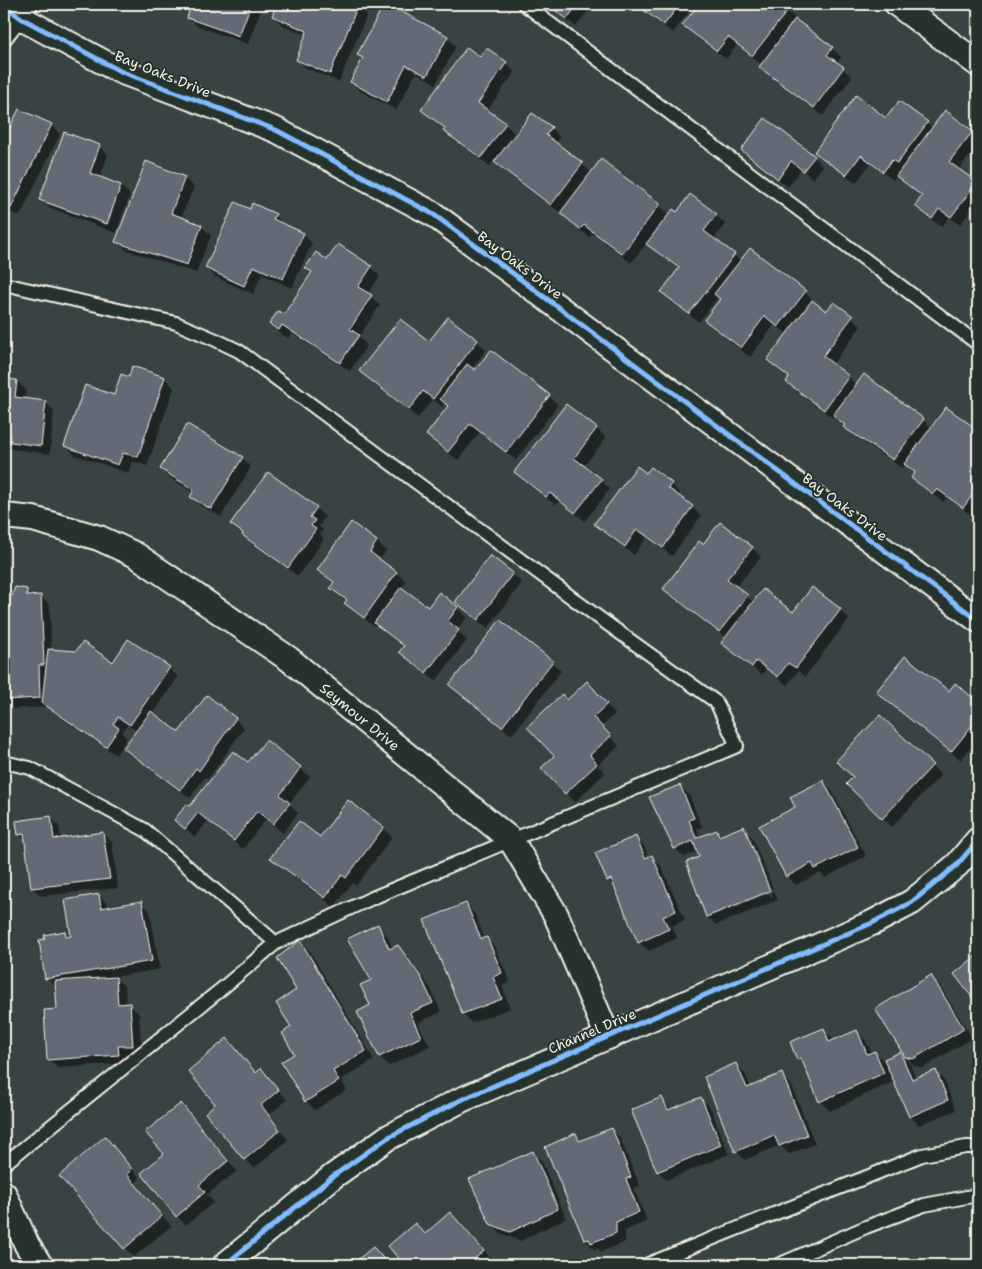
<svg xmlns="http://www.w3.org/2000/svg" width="982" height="1269" font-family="'Shantell Sans',sans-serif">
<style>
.shadow{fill:#0007}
.building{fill:#636b75;stroke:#f4f1e8}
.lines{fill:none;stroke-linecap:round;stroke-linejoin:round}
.lane-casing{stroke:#f4f1e8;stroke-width:16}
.street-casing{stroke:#f4f1e8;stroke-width:28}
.lane{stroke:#26332d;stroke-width:12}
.street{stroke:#26332d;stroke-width:24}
.cycleway-casing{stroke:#26332d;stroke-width:8}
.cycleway{stroke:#80bcff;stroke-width:5}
.labels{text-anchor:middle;stroke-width:4;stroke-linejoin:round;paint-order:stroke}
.street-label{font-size:14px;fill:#f4f1e8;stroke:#26332d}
</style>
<rect width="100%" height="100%" fill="#384443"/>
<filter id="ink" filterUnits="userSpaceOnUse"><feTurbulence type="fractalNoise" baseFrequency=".02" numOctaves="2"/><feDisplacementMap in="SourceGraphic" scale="10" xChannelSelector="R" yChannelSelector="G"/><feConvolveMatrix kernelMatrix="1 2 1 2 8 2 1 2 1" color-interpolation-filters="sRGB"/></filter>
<g filter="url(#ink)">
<!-- shadow -->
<g class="shadow">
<polygon points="193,4 263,4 248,44 197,26 188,17"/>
<polygon points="278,4 357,4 356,5 367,15 339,82 306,68 297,59 307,35 282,25 273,16"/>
<polygon points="546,4 593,4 576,27"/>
<polygon points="637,4 693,4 694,5 673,33 644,11"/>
<polygon points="700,4 779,4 796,19 795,21 832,48 841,57 837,63 852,77 823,116 770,75 761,66 762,65 737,45 726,59 693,34 684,25"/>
<polygon points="447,37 456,46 436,84 416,73 396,110 360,91 351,82 363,60 359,55"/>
<polygon points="480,58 506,63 515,72 487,111 505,124 514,133 490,166 454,140 445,131 446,129 432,119 423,110"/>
<polygon points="887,120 927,123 933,129 972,132 978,138 978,144 959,170 978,186 978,201 960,225 949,217 942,227 925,215 916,206 923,197 907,185 897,175 893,180 871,163 856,183 825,160 816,151"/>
<polygon points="51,125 60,134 20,216 4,210 4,136 7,137"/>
<polygon points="551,128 560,137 555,143 582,164 592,173 601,161 659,205 669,215 677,214 691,196 716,215 725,224 714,239 734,255 741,262 751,250 805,292 814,301 813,303 827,313 852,317 861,326 832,365 849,377 857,386 923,420 932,429 947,408 978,432 978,508 972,516 947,497 943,502 922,487 913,478 916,474 905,464 902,468 854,436 845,427 846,426 835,416 833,418 796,391 787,382 790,378 778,369 769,360 788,335 775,324 750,357 714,329 705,320 721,300 718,297 699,322 671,301 662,292 679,269 657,253 647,243 631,263 593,233 589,237 570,222 561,213 505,171 496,162"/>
<polygon points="99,146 108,155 100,178 121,186 130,195 116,233 50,208 41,199"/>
<polygon points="742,149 814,157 823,166 813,179 801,169 788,187 751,158"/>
<polygon points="184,178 194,187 181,218 201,226 211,235 196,273 126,250 117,241"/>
<polygon points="250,211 275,215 284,225 303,234 312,243 292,288 262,274 253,294 215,277 206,268"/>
<polygon points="338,246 371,267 380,276 368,294 380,305 359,337 367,345 350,371 292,333 288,338 280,333 271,324 284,316 313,273 307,268 327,262"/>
<polygon points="448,318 477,341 486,350 472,369 549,396 558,405 516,460 480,432 458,460 436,444 427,435 449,407 445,403 442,407 433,399 418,418 370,380 361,371 429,343"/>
<polygon points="133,368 165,378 174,388 147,466 132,461 128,473 75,455 66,446 115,397 129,378"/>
<polygon points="4,380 17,381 26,390 25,400 45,402 54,411 50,454 4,448"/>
<polygon points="567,406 597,429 606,438 583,467 601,480 610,489 585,521 559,501 556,505 524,481 515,472"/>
<polygon points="242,458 251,467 221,517 201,506 192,497 194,493 170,478 161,469"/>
<polygon points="646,475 671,484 680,493 678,496 692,507 701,516 672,556 647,537 634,555 605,533 596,524"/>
<polygon points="316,508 325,517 319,526 323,530 320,534 324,539 298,576 253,544 232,524"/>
<polygon points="351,524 377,542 386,551 379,560 397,573 406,582 401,588 428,609 439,594 458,608 467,617 457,630 467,640 436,681 410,661 401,652 405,647 385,632 376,623 374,626 355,612 346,603 347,602 332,588 335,584 318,570"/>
<polygon points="703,546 752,548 761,557 736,587 754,603 793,614 812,589 840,610 849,619 805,677 798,671 787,685 766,669 762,675 732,652 723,643 726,638 673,598 664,589"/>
<polygon points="490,557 513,574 522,583 488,628 465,611 456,602"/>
<polygon points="26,590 33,597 40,596 50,605 51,651 113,664 169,668 178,677 153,714 179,734 235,719 244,728 208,779 205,777 190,798 134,757 125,748 137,731 127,725 122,733 127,738 116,755 53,712 48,707 8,709 8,720 4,720 4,598 13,597"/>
<polygon points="552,662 561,671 512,735 460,694 451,685"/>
<polygon points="955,685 978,704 978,738 961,760 887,701 949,693"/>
<polygon points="596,692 615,714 601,727 619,746 598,765 605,773 575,802 566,793 556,756 567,701"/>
<polygon points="266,742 300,768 310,777 289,804 298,813 283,833 266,819 243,849 208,821 195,837 176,820 190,808 249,764"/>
<polygon points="932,766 941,775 892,827 857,793"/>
<polygon points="823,782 832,791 866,856 825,878 820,873 796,885 787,876 761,826 796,807"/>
<polygon points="680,786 689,795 702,827 697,829 701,838 717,832 722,836 743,828 752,837 773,888 771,889 749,837 747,837 710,914 710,917 769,893 771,897 773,896 771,892 774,891 778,900 716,925 707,916 701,857 699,851 684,857 675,848"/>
<polygon points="348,802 383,828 392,837 356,886 352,883 334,907 281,867 272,858 320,839"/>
<polygon points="50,817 59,826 61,839 103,833 112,842 118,888 41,896 32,887 26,841 19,834"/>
<polygon points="635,837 644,846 649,858 652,857 661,866 685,920 672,926 677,938 649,951 639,942 617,889 608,880"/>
<polygon points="99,895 108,904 108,908 141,902 150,911 160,969 115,977 125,987 126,1005 130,1005 139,1014 142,1054 127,1055 127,1063 58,1068 48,1059 59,1010 56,987 47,978 64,933 69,937 73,937"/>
<polygon points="466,905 475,914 485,939 486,938 495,947 510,982 502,986 510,1008 472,1023 463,1014 426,921"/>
<polygon points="378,926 387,935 393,949 397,947 407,956 430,987 441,1012 418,1023 430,1046 389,1066 380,1057 371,1006"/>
<polygon points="300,941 309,950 374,1060 341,1080 347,1090 315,1110 306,1101 296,1054 292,1028 297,990"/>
<polygon points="931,977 940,986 972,1038 923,1068 915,1066 907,1058 907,1059 877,1010"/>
<polygon points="824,1030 833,1039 834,1041 857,1032 866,1041 872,1053 875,1052 887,1064 900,1053 908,1060 916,1079 935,1071 944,1080 956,1110 919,1125 910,1116 895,1081 830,1111 820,1101 806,1067 799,1059"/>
<polygon points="227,1040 257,1074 261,1070 287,1100 269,1115 288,1140 254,1168 245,1159 217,1104"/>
<polygon points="736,1065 745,1074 751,1088 782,1075 791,1084 815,1144 789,1154 780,1145 745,1160 736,1151"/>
<polygon points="701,1098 710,1107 729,1154 667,1180 658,1171 662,1099 672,1110"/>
<polygon points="181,1105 190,1114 237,1171 207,1195 214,1202 186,1225 177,1216 166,1155"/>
<polygon points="611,1129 620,1138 640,1186 634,1188 647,1221 625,1231 625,1242 601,1252 597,1248 594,1249 585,1240 576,1135 582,1141"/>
<polygon points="114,1147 140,1178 135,1183 171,1226 134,1257 125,1248"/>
<polygon points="533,1153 542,1162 566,1218 520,1241 500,1233 491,1224"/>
<polygon points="459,1222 492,1260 486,1265 406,1265 390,1246 426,1235"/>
</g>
<!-- building -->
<g class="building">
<polygon points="191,4 251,4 239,36 187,18"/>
<polygon points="277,4 356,4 358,5 330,74 296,60 307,31 272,16"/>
<polygon points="384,4 387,4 448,36 427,76 406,65 387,102 350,82 363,58 357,55"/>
<polygon points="546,4 578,4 567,19"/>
<polygon points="635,4 680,4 664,25"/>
<polygon points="699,4 781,4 788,10 752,56 728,37 717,51 682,25"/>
<polygon points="795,19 833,47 827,55 844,67 814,108 759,67"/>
<polygon points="467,47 480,57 487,48 507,62 478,103 506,123 481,158 443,131 445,128 421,110"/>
<polygon points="856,95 886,118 899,101 928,122 897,163 892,160 883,172 861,155 846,175 814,152"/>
<polygon points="19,109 52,124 11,208 4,205 4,134 6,135"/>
<polygon points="945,110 973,131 949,162 977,182 951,217 939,209 932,219 915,206 922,196 896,176"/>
<polygon points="532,113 552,127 546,135 583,163 551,205 494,162"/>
<polygon points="765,118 815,156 803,171 791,161 778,179 741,150"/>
<polygon points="64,132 100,145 90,173 121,185 107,224 39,200"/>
<polygon points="601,159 660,204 622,254 584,225 580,229 560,213"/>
<polygon points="146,161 185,177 171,213 202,225 187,265 115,242"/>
<polygon points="690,194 717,214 704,231 735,254 689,314 661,292 679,268 646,244 673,209 677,212"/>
<polygon points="235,202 250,209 252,203 276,214 273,219 304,233 283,279 253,266 244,286 205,268"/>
<polygon points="338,244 372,266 358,287 372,295 350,329 359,335 340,363 282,325 279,330 269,324 278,311 284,314 312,272 305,268 316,252 327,260"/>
<polygon points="750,248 806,291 778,327 765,316 741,348 704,320 720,299 714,294"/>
<polygon points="812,300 826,311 834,302 853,316 823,356 849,376 824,410 786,382 789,377 767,360"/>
<polygon points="448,317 478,340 433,399 423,391 409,410 359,371 400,319 429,341"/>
<polygon points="491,350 550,395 506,452 470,424 448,452 426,435 448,406 440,399 467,364 475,370"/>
<polygon points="132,366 165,377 138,457 123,453 118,465 64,446 85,385 114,395 121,374 129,377"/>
<polygon points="864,374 924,419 893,460 843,427 845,425 833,415"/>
<polygon points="4,379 17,380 15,397 46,401 41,446 4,441"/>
<polygon points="566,404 597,428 574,458 602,479 575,513 550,493 546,497 514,472"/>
<polygon points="946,407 978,430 978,487 963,508 937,489 933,494 911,478 915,472 904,464"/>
<polygon points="187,424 243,457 211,509 190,497 194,490 160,469"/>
<polygon points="637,466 646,473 651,467 672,483 668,488 693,506 663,548 637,529 625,547 594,524"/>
<polygon points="268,472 317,507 310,517 315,520 311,526 316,529 288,568 242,535 243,533 230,524"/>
<polygon points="351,522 377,541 370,552 397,572 364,618 344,603 347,600 330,588 334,582 317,570"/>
<polygon points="720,522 753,547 727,579 748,595 719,632 663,589 699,541 703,544"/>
<polygon points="490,555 513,573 478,620 455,602"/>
<polygon points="15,587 27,589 27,596 41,595 44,665 39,665 40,698 4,700 4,596 12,596"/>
<polygon points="401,587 428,607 439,592 458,607 448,621 459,630 426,673 399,652 404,646 374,623"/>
<polygon points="812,587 841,609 796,668 788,663 778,677 756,661 752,667 721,643 763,589 793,612"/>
<polygon points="500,620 553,661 502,727 449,685"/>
<polygon points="128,639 170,667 130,725 118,717 113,724 119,728 106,747 42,703 48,649 76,651 83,642 113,662"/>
<polygon points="905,656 949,691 955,683 978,702 978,718 951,752 876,692"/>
<polygon points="587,681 607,704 593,717 611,736 590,755 597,764 565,794 541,768 554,756 527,727 562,694 567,700"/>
<polygon points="207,695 236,718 199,771 196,768 180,790 123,748 151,711 179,732"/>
<polygon points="880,715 933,765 882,819 846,784 853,777 836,761"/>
<polygon points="266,740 301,767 280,795 290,803 273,824 257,811 234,841 198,813 185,829 174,820 187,804 190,806 233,751 248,762"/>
<polygon points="823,780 858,847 815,869 812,863 786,877 759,826 795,807 790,797"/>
<polygon points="680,785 694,818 689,820 696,838 717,830 719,836 744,826 770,891 706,917 686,862 699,857 693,841 674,849 649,797"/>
<polygon points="348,800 384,827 346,878 342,875 325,898 270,858 299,821 320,837"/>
<polygon points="51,816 54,839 103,832 110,879 31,888 24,834 18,835 16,821"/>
<polygon points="636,836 645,858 652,855 676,911 663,917 669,929 638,943 611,879 607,881 595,853"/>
<polygon points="99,894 101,908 142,901 152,961 45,979 39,940 45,939 44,935 65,931 66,937 71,936 65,900"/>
<polygon points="466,903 481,939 487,937 502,973 493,977 502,999 462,1014 424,920"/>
<polygon points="378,924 389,949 398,945 421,977 433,1003 410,1013 421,1037 379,1057 357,1012 370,1005 360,985 371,980 347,939"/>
<polygon points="300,940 366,1051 333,1071 339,1081 305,1102 281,1062 294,1054 282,1033 291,1027 276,1003 296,990 277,958"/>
<polygon points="978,954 978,1005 954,974"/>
<polygon points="931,975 964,1029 913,1059 905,1057 875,1009"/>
<polygon points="116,977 118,1004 130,1003 133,1046 118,1046 119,1055 47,1060 44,1010 57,1009 55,981"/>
<polygon points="824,1028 829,1042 857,1030 867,1054 875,1051 884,1073 819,1102 801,1058 797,1060 790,1042"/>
<polygon points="227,1038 256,1073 261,1068 279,1090 261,1105 280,1130 244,1160 205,1113 215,1104 188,1071"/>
<polygon points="900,1052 912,1079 936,1070 948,1100 909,1117 884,1059"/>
<polygon points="736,1063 747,1088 782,1073 807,1135 779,1146 774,1135 735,1152 704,1077"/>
<polygon points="662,1097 668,1110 701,1097 721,1145 657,1172 631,1110"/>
<polygon points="181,1103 228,1161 199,1185 205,1192 176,1217 141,1173 164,1154 145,1132"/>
<polygon points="612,1128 631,1177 626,1179 639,1212 616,1222 616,1233 591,1243 589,1239 584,1240 545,1147 576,1133 579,1141"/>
<polygon points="105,1136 132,1169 127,1174 162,1216 124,1249 59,1176"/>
<polygon points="533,1151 558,1209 510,1232 490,1224 469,1179"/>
<polygon points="450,1212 484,1251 467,1265 404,1265 388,1246 415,1223 425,1234"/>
<polygon points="373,1247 389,1265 351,1265"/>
</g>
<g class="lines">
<!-- lane casing -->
<g class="lane-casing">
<g id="lane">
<polyline points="524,4 978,344"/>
<polyline points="4,40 32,4"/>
<polyline points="4,284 176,323 216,340 239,351 602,620 716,702 737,746 370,899 276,943 219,991 4,1164"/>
<polyline points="4,762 30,768 145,830 276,943"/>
<polyline points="646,1265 922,1155 966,1147 978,1147"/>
<polyline points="778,1265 866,1227 924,1205 972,1196 978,1196"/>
</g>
</g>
<!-- street casing -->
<g class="street-casing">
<g id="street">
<polyline points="897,4 978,64"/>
<polyline points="4,5 21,18 120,71 276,130 433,214 978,620"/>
<path id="s1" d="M4,516L33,519L99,538L136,555L289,659L511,840L556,915L608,1037"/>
<polyline points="4,1194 27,1245 40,1265"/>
<polyline points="225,1265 332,1177 387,1138 461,1100 872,923 912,902 957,865 978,840"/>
</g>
</g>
<!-- lane -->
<use href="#lane" class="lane"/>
<!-- street -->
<use href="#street" class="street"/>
<!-- cycleway casing -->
<g class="cycleway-casing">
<g id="cycleway">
<polyline points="4,5 21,18 120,71 276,130 433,214 978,620"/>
<polyline points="225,1265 332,1177 387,1138 461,1100 872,923 912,902 957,865 978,840"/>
</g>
</g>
<!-- cycleway -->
<use href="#cycleway" class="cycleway"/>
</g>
</g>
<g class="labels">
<!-- street labels -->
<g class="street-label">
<text transform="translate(163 74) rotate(22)" y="5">Bay Oaks Drive</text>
<text transform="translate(520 265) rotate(37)" y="5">Bay Oaks Drive</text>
<text transform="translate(845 507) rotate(37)" y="5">Bay Oaks Drive</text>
<text dy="5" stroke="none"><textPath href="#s1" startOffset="415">Seymour Drive</textPath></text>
<text transform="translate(592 1031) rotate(-23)" y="5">Channel Drive</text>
</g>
</g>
<!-- margin -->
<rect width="982" height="1269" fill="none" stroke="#26332d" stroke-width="20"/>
<rect x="10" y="10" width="962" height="1249" fill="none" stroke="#f4f1e8" stroke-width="2" filter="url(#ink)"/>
</svg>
